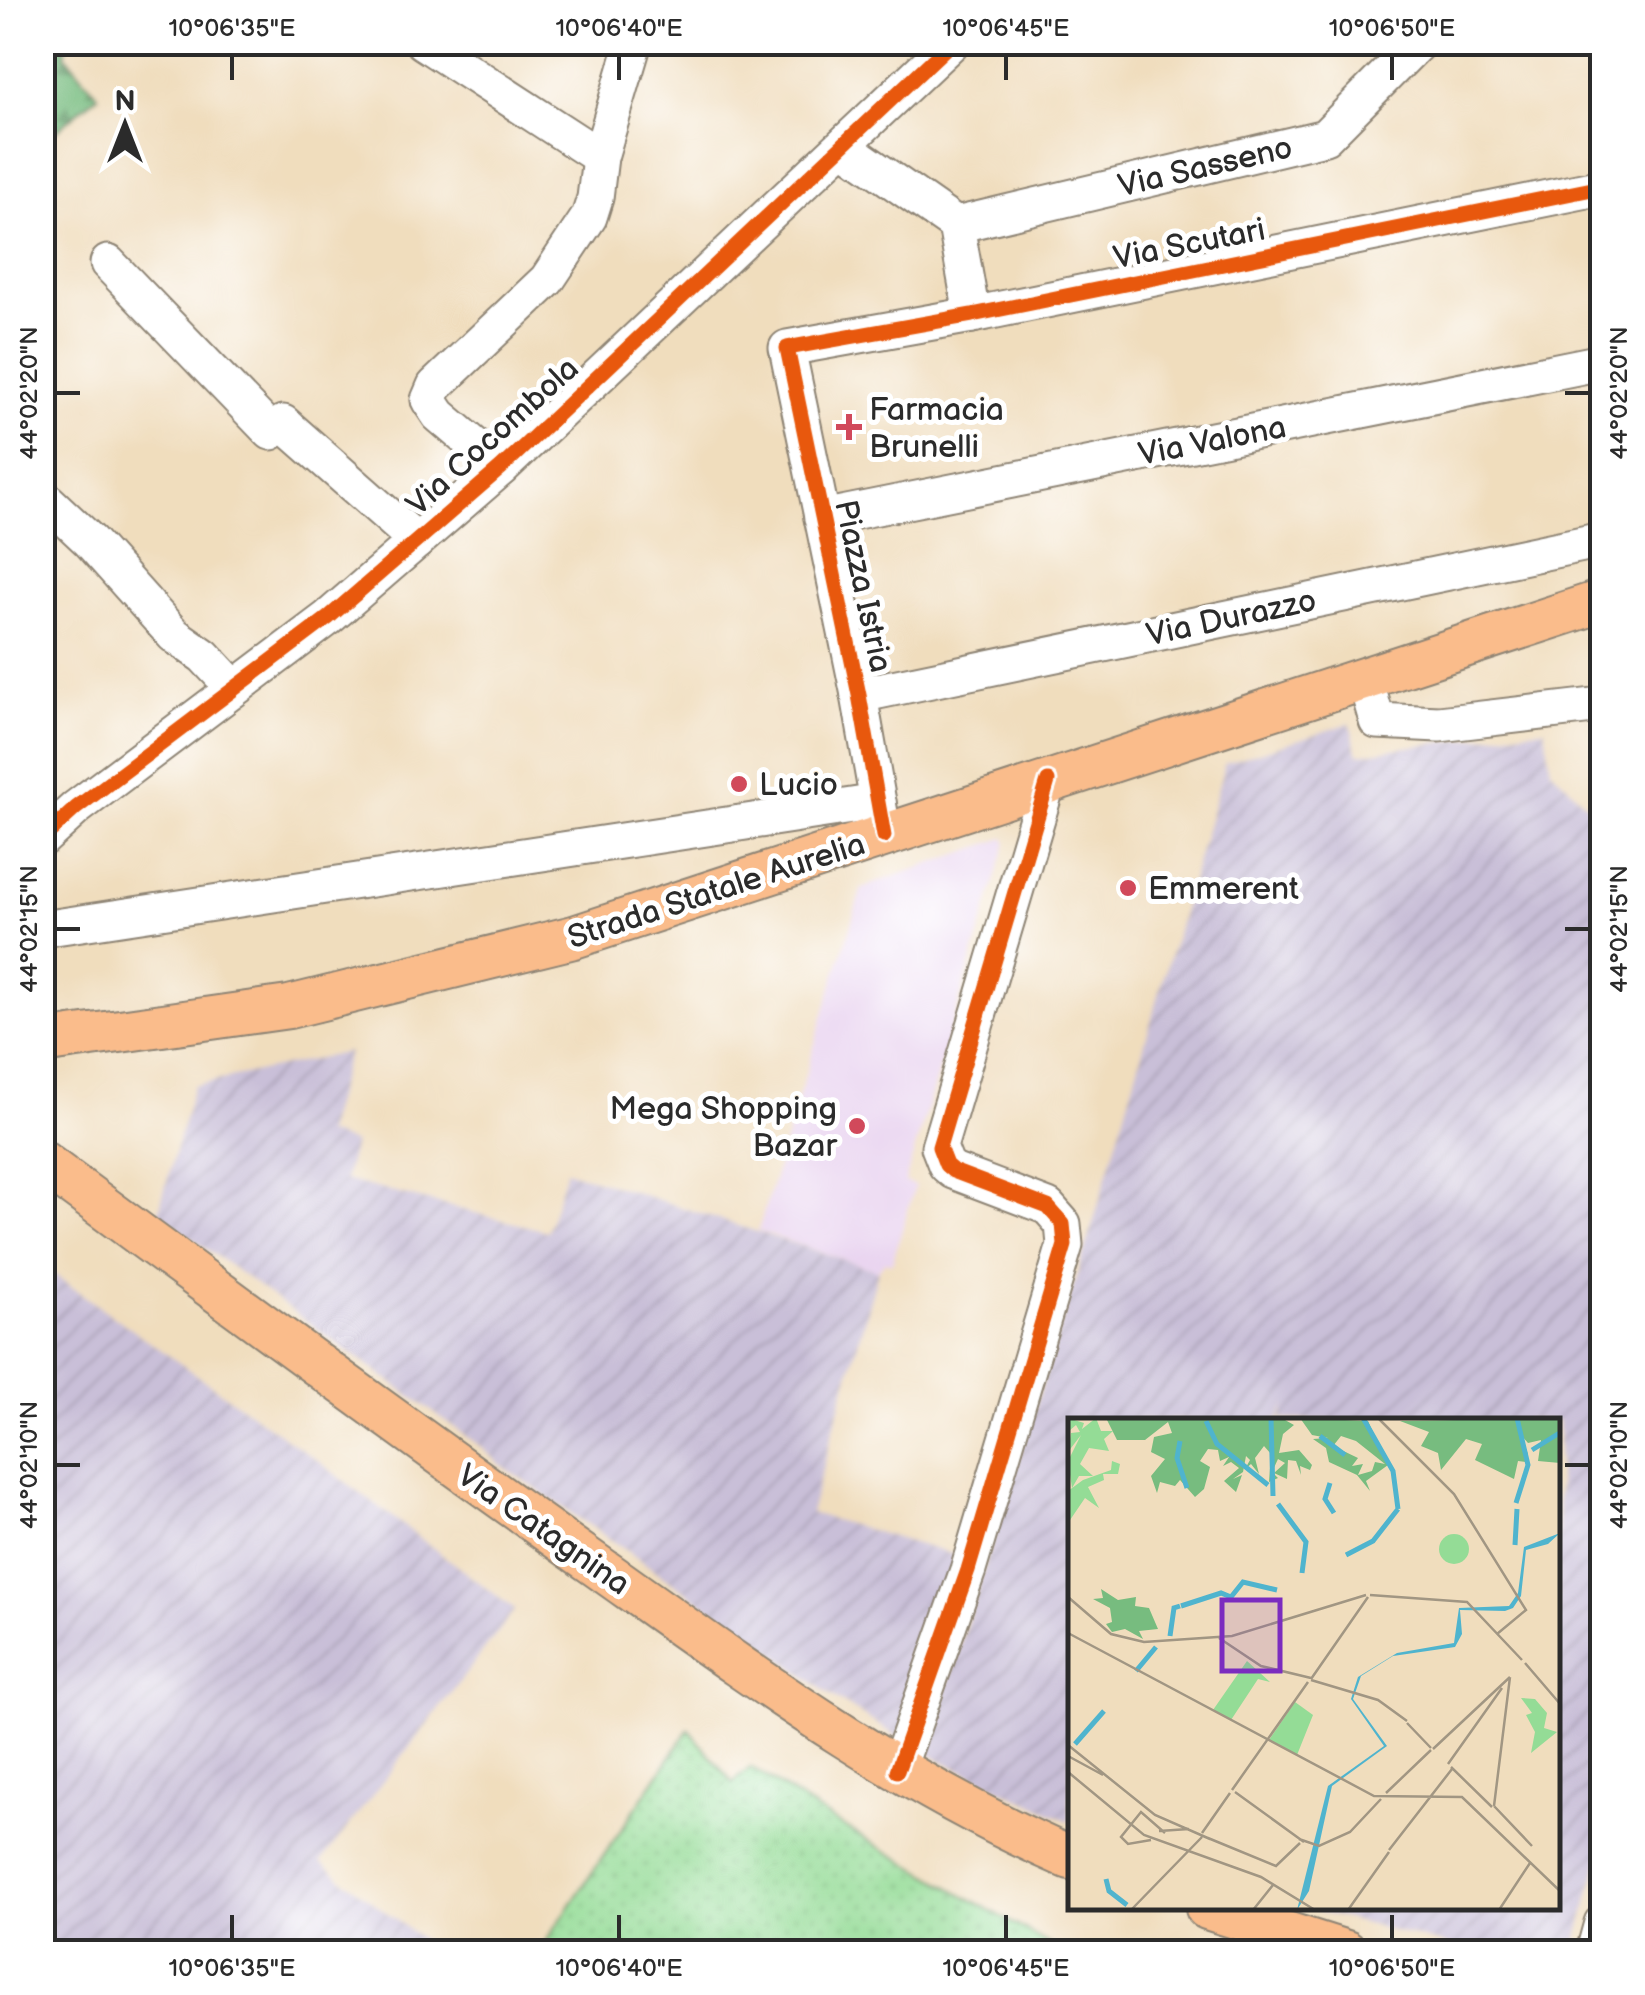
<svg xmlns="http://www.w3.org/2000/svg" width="1645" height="1995" font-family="'Balsamiq Sans',sans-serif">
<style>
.built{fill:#e8d2ef}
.industrial{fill:url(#industrial-furrows)}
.grass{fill:url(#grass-dots);stroke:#608460;stroke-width:2.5}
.forest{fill:url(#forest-firs);stroke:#517455;stroke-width:2.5}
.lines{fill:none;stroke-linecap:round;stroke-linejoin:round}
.minor-casing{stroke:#8e8474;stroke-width:39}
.major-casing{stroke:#8e8474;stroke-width:46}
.minor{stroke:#fff;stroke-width:35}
.major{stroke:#fabc8b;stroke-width:42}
.cycleway-casing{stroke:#fff;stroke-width:21}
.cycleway{stroke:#e8590c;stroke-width:15}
.ticks{fill:none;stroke:#2b2b2b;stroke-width:4}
.poi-dot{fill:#d1495b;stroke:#fff;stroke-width:4}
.labels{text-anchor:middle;stroke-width:10;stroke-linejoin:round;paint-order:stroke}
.street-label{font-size:32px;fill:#2b2b2b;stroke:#fff}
.poi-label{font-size:32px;fill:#2b2b2b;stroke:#fff;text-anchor:start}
.inset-river{fill:none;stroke:#4fb4ce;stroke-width:5}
.inset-road{fill:none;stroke:#a19683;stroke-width:2.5}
.view{fill:#7b2cbf;fill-opacity:0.15;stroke:#7b2cbf;stroke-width:5}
.inset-edge{fill:none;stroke:#2b2b2b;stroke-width:5}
.neatline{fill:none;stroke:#2b2b2b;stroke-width:4}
.ticks-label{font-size:25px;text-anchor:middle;fill:#2b2b2b}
</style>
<defs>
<pattern id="industrial-furrows" width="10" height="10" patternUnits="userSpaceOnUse" patternTransform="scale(2.5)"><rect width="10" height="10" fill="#c9bfd8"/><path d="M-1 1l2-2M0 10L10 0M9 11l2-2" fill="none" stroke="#ada4ba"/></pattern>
<pattern id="grass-dots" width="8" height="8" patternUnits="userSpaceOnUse" patternTransform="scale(2.5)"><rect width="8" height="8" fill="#94dc96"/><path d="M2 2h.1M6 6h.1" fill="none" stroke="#80bd81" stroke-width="1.8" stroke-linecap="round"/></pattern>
<pattern id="forest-firs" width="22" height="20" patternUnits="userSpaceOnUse" patternTransform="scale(2.5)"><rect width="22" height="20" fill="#77bc7f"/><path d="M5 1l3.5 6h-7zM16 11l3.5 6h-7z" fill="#629968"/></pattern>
</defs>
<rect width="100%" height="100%" fill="#fff"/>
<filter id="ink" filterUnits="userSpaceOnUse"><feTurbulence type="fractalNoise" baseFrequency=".01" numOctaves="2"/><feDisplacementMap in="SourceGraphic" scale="20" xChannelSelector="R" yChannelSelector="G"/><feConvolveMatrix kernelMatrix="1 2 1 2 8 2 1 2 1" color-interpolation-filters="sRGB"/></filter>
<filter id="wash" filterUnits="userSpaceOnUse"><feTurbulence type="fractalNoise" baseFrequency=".0048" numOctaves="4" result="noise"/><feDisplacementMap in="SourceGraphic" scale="40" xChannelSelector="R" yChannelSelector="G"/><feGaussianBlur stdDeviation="2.25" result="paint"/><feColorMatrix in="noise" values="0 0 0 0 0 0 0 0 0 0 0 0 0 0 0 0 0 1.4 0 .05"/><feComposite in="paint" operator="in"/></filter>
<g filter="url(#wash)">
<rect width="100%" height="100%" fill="#f0ddbd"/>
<!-- built -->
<polygon class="built" points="1005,838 1007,842 905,1182 915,1186 892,1263 885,1261 878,1271 758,1231 862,888"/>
<!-- industrial -->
<g class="industrial">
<polygon points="1350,723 1358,754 1545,728 1551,769 1602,820 1602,1850 1574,1952 1473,1952 1304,1908 1558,1908 1558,1420 1281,1420 1286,1402 1279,1420 1070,1420 1070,1822 926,1753 1092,1227 1225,763"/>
<polygon points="348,1052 325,1134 354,1143 344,1180 547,1231 566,1170 878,1271 810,1513 961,1557 900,1738 834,1698 771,1650 500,1464 480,1446 158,1214 193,1086"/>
<polygon points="42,1266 314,1458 515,1610 321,1862 438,1952 43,1952"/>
</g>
<!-- grass -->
<path class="grass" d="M689,1729L733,1783L751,1767C850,1836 959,1889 1061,1952H539Z"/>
<!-- forest -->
<polygon class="forest" points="42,43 67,43 65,55 98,95 45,140 42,140"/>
</g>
<g filter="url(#ink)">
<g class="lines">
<!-- minor casing -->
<g class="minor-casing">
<g id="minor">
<polyline points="423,42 600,157"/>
<polyline points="843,146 956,225 972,315"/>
<polyline points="956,225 1325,137 1419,42"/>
<polyline points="108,263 271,432 283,423 417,541"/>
<polyline points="501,468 439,415 429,400 435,386 547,280 589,217 595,198 600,157 634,42"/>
<polyline points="42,496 90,541 174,635 204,656 234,688"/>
<polyline points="822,518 1602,362"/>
<polyline points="1365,679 1377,721 1439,724 1602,705"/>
<polyline points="859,695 1602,540"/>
<polyline points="884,836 859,695 787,348 972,315 1602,187"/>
<polyline points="42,839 76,808 328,618 501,468 952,42"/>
<polyline points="42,929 878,802"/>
<polyline points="897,1771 968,1570 1065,1245 1063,1224 1048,1207 953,1171 946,1165 939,1147 1048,781"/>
<polyline points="1594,1952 1602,1923"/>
</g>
</g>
<!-- major casing -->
<g class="major-casing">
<g id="major">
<polyline points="42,1042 289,1007 574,937 1602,601"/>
<path d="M42,1162C227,1299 412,1435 600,1568C751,1675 899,1784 1070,1858"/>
<polyline points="1207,1908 1346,1952"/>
</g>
</g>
<!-- minor -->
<use href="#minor" class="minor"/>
<!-- major -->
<use href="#major" class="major"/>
<!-- cycleway casing -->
<g class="cycleway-casing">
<g id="cycleway">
<polyline points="884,836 859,695 787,348 972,315 1602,187"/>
<polyline points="42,839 76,808 328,618 501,468 952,42"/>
<polyline points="897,1771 968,1570 1065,1245 1063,1224 1048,1207 953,1171 946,1165 939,1147 1048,781"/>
</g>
</g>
<!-- cycleway -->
<use href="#cycleway" class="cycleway"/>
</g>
</g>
<!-- ticks -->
<path class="ticks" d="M232,55V80M619,55V80M1006,55V80M1392,55V80M55,393H80M1565,393H1590M55,929H80M1565,929H1590M55,1465H80M1565,1465H1590M232,1915V1940M619,1915V1940M1006,1915V1940M1392,1915V1940"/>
<!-- markers -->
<g class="poi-dot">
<path d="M844 412h10v10h10v10h-10v10h-10v-10h-10v-10h10z"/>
<circle cx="739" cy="784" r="10"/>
<circle cx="1128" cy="888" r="10"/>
<circle cx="857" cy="1126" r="10"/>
</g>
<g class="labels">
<!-- street labels -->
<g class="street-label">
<text transform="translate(1205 166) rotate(-13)" y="11">Via Sasseno</text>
<text transform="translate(1189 243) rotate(-11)" y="11">Via Scutari</text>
<text transform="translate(492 436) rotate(-42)" y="11">Via Cocombola</text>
<text transform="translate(1212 440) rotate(-11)" y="11">Via Valona</text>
<text transform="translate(864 586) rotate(78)" y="11">Piazza Istria</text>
<text transform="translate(1231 617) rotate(-12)" y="11">Via Durazzo</text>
<text transform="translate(716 890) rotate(-18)" y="11">Strada Statale Aurelia</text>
<text transform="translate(544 1529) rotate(35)" y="11">Via Catagnina</text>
</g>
<!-- poi labels -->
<g class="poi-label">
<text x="869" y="420">Farmacia<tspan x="869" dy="37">Brunelli</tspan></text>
<text x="759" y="795">Lucio</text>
<text x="1148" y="899">Emmerent</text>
<text x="837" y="1119" text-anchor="end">Mega Shopping<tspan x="837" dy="37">Bazar</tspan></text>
</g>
</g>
<!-- overview -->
<g transform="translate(1068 1418)">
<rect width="492" height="492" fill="#f0ddbd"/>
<path d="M0,0L16,5L14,11L28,0L33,13H45L36,21L41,33L21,30L12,46L25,58H11L4,70L0,43L13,17L0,34L3,15L12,14L8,7L1,13ZM44,43L52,46L50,56H35L36,62L20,69L31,90L17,80L0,105V73L15,62L43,52ZM179,243L202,264L190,261L163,302L145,292ZM453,280L467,281L479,295L476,310L489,314L463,335L467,314L458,297L464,295Z" fill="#94dc96"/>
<path d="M38,0L217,2L226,7L215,16L211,35L231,32L244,47L242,52L232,48L233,57L228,43L220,42L219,61L206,55L217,45L210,41L204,54L210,60L201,64L203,36L196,28L187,40L191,56L183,46L177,51L182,42L178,38L175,54L165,61L174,57L168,74L156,63L171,50L163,44L155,48L161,39L152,43L150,32L140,31L132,43L142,49L136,71L127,79L112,62L107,68L92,64L89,75L83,58L97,41L83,34L86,19L104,15L100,4L77,22H49ZM232,0L300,3L320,47L298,63L302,73L289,57L261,44L258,30L245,21L260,20L244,17ZM273,18L288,23L317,46L307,44L304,53L290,57L295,46L284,48L290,40L265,28ZM492,0V45L470,43L473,22L460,25L453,17L460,36L458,44L450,43L446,61L407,42L414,26L398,21L373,52L370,35L353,28L361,14L332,3ZM33,171L50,182L68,179L67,188L81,190L90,211L71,213L75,221L57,211L44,214L38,206L44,204L42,190L25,181L35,180Z" fill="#77bc7f" fill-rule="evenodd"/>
<path d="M371 131a15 15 0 1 1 30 0a15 15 0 1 1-30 0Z" fill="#94dc96"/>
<path d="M227,284L245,297L229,337L201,322Z" fill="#94dc96"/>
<path d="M492,115L480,126L458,132L453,178L445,190L437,193L392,192L394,216L387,229L325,238L293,258L285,281L319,328L264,368L241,473L229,492L260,368L316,328L283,281L290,259L329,235L386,225L391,190L441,188L450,175L456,129Z" fill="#4fb4ce"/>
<path class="inset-river" d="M203,0L205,78M295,0L325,53L330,91M138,3L149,26L200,67M252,18L277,37M112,23L109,40L119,70M464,32L493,14M262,65L257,81L266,95M448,85L460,47L449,0M210,86L238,124L234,155M447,127L449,91M278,137L305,123L330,91M113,188L153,175L163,179L175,164L209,172M102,218L106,190L112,188M68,253L88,229M7,326L36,293M38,461L41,473L59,487"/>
<path class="inset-road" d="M310,0L386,76L458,192L429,216M302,177L399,184L454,242M0,179L43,216L76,224L164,218L298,177M0,215L306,378L394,379L493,474M151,220L193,248L243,260M457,245L493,287M243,261L300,179M243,262L310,282L339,303M339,305L363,330M0,327L87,397L142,421M365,331L442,259M0,338L35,357M380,346L434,270M383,349L424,389M0,354L76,417L193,459L247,492M164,372L240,264M167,374L236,424M318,375L363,332M426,388L442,259M426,388L464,428M91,413L121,411M134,415L162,375M140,420L208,448L232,425M231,421L251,428L282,414L313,381M83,422L60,426L53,419L73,394L97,415M321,432L384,351M63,492L134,419M185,492L205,467M280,492L321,434M431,492L462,445"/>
<path class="view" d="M154,182H212V253H154Z"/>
<rect width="492" height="492" class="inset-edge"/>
</g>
<!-- margin -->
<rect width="1645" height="1995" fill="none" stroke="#fff" stroke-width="110"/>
<!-- north arrow -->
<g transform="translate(125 125)" stroke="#ffffff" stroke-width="8" paint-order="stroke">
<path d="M0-8L18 38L0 25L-18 38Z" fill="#2b2b2b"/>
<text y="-15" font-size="28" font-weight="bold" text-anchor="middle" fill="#2b2b2b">N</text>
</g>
<rect x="55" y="55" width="1535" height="1885" class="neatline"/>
<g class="ticks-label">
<text x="232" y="36">10°06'35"E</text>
<text x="619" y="36">10°06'40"E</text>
<text x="1006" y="36">10°06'45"E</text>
<text x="1392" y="36">10°06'50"E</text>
<text transform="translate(28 393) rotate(-90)" y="9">44°02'20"N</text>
<text transform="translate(1618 393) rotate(-90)" y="9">44°02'20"N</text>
<text transform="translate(28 929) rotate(-90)" y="9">44°02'15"N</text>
<text transform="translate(1618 929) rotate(-90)" y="9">44°02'15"N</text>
<text transform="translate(28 1465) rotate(-90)" y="9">44°02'10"N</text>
<text transform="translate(1618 1465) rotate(-90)" y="9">44°02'10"N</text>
<text x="232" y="1976">10°06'35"E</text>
<text x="619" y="1976">10°06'40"E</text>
<text x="1006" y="1976">10°06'45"E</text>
<text x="1392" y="1976">10°06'50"E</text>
</g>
</svg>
